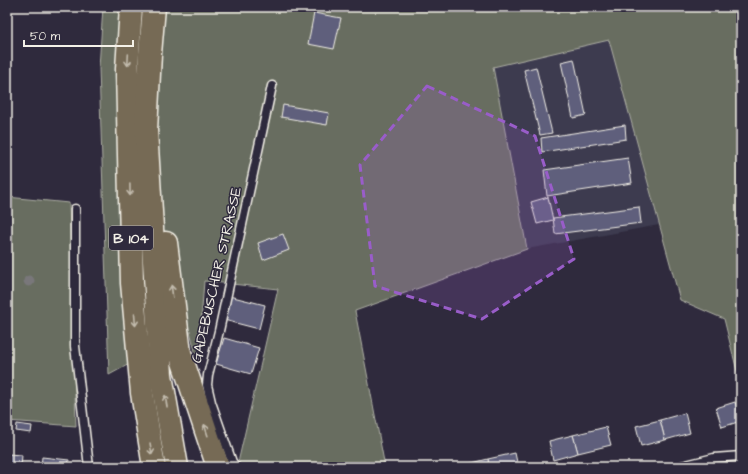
<svg xmlns="http://www.w3.org/2000/svg" width="748" height="474" font-family="'Architects Daughter',sans-serif">
<style>
.built{fill:#3d3a50}
.green{fill:#676d60;stroke:#aeafa4}
.building{fill:#5e5f7c;stroke:#f4f1e8}
.lines{fill:none;stroke-linecap:round;stroke-linejoin:round}
.lane-casing{stroke:#f4f1e8;stroke-width:11}
.highway-casing{stroke:#f4f1e8;stroke-width:25}
.lane{stroke:#2f2a3d;stroke-width:8}
.highway{stroke:#766a55;stroke-width:22}
.tree{fill:#79777a}
.oneway{stroke:#c2bbad}
.marked{fill:#995dc9;fill-opacity:0.2;stroke:#995dc9;stroke-width:3;stroke-dasharray:8 5;stroke-linejoin:round}
.labels{text-anchor:middle;stroke-width:3;stroke-linejoin:round;paint-order:stroke}
.shield{fill:#2f2a3d;stroke:#b9b5b5;stroke-width:1}
.shield-label{font-size:14px;font-weight:bold;fill:#f4f1e8}
.street-label{font-size:15px;fill:#f4f1e8;stroke:#2f2a3d}
</style>
<rect width="100%" height="100%" fill="#2f2a3d"/>
<filter id="ink" filterUnits="userSpaceOnUse"><feTurbulence type="fractalNoise" baseFrequency=".025" numOctaves="2"/><feDisplacementMap in="SourceGraphic" scale="8" xChannelSelector="R" yChannelSelector="G"/><feConvolveMatrix kernelMatrix="1 2 1 2 8 2 1 2 1" color-interpolation-filters="sRGB"/></filter>
<g filter="url(#ink)">
<!-- built -->
<polygon class="built" points="610,39 659,225 527,249 493,67"/>
<!-- green -->
<g class="green">
<polygon points="103,7 741,7 741,387 724,319 680,300 609,40 493,67 527,249 355,311 385,467 237,467 278,289 204,281 198,363 190,331 109,375 99,68"/>
<polygon points="7,197 69,203 76,426 7,421"/>
</g>
<!-- building -->
<g class="building">
<polygon points="314,13 341,18 334,49 308,44"/>
<polygon points="574,59 586,115 573,118 561,62"/>
<polygon points="536,67 552,133 540,135 524,70"/>
<polygon points="283,105 329,113 327,125 281,117"/>
<polygon points="625,125 626,139 542,152 541,138"/>
<polygon points="628,158 632,183 547,196 544,170"/>
<polygon points="548,197 553,220 537,224 531,202"/>
<polygon points="639,207 641,223 555,234 553,218"/>
<polygon points="283,234 289,250 263,260 258,243"/>
<polygon points="229,296 265,305 259,329 224,320"/>
<polygon points="224,338 259,348 251,374 216,364"/>
<polygon points="735,402 741,421 722,427 716,408"/>
<polygon points="685,413 690,433 665,440 660,420"/>
<polygon points="660,420 665,440 641,446 636,426"/>
<polygon points="17,424 32,426 31,433 16,431"/>
<polygon points="606,427 611,445 578,453 573,435"/>
<polygon points="573,435 578,453 553,460 549,441"/>
<polygon points="515,453 518,467 489,467 488,459"/>
<polygon points="7,454 22,455 21,467 7,467"/>
<polygon points="42,457 69,460 68,467 41,467"/>
<polygon points="488,459 489,467 465,467 464,465"/>
</g>
<g class="lines">
<!-- lane casing -->
<g class="lane-casing">
<g id="lane">
<polyline points="75,209 75,346 89,467"/>
<polyline points="236,467 232,462 211,402 207,385 208,375 219,331 272,86"/>
<polyline points="678,467 714,458 741,456"/>
</g>
</g>
<!-- highway casing -->
<g class="highway-casing">
<g id="highway">
<polyline points="131,7 127,69 132,283 142,393 154,467"/>
<polyline points="154,7 150,54 146,130 161,375 177,467"/>
<polyline points="166,243 180,353 218,467"/>
</g>
</g>
<!-- lane -->
<use href="#lane" class="lane"/>
<!-- highway -->
<use href="#highway" class="highway"/>
</g>
<!-- trees -->
<circle class="tree" cx="29" cy="281" r="5.5"/>
<!-- one-way arrows -->
<defs><path id="oneway-shaft" d="M-6 0H5M1.5-3L5.5 0L1.5 3" fill="none" stroke-width="1.6" stroke-linecap="round" stroke-linejoin="round"/></defs>
<g class="oneway">
<use href="#oneway-shaft" transform="translate(128 60) rotate(93)"/>
<use href="#oneway-shaft" transform="translate(130 190) rotate(89)"/>
<use href="#oneway-shaft" transform="translate(172 291) rotate(-97)"/>
<use href="#oneway-shaft" transform="translate(135 320) rotate(85)"/>
<use href="#oneway-shaft" transform="translate(166 401) rotate(-100)"/>
<use href="#oneway-shaft" transform="translate(206 430) rotate(-108)"/>
<use href="#oneway-shaft" transform="translate(151 449) rotate(81)"/>
</g>
</g>
<!-- marked area -->
<path class="marked" d="M427,86L535,136L574,259L482,319L375,286L360,165Z"/>
<g class="labels">
<!-- shield labels -->
<rect class="shield" x="109" y="226" width="44" height="24" rx="3"/>
<g class="shield-label">
<text x="131" y="243">B 104</text>
</g>
<!-- street labels -->
<g class="street-label">
<text transform="translate(216 275) rotate(-77)" y="5">GADEBUSCHER STRASSE</text>
</g>
</g>
<!-- margin -->
<rect width="748" height="474" fill="none" stroke="#2f2a3d" stroke-width="24"/>
<rect x="12" y="12" width="724" height="450" fill="none" stroke="#f4f1e8" stroke-width="1.5" filter="url(#ink)"/>
<!-- scale -->
<path d="M24 40v6h109v-6" fill="none" stroke="#f4f1e8" stroke-width="2"/>
<text x="30" y="40" font-size="12" fill="#f4f1e8" stroke="#2f2a3d" stroke-width="3" paint-order="stroke">50 m</text>
</svg>
